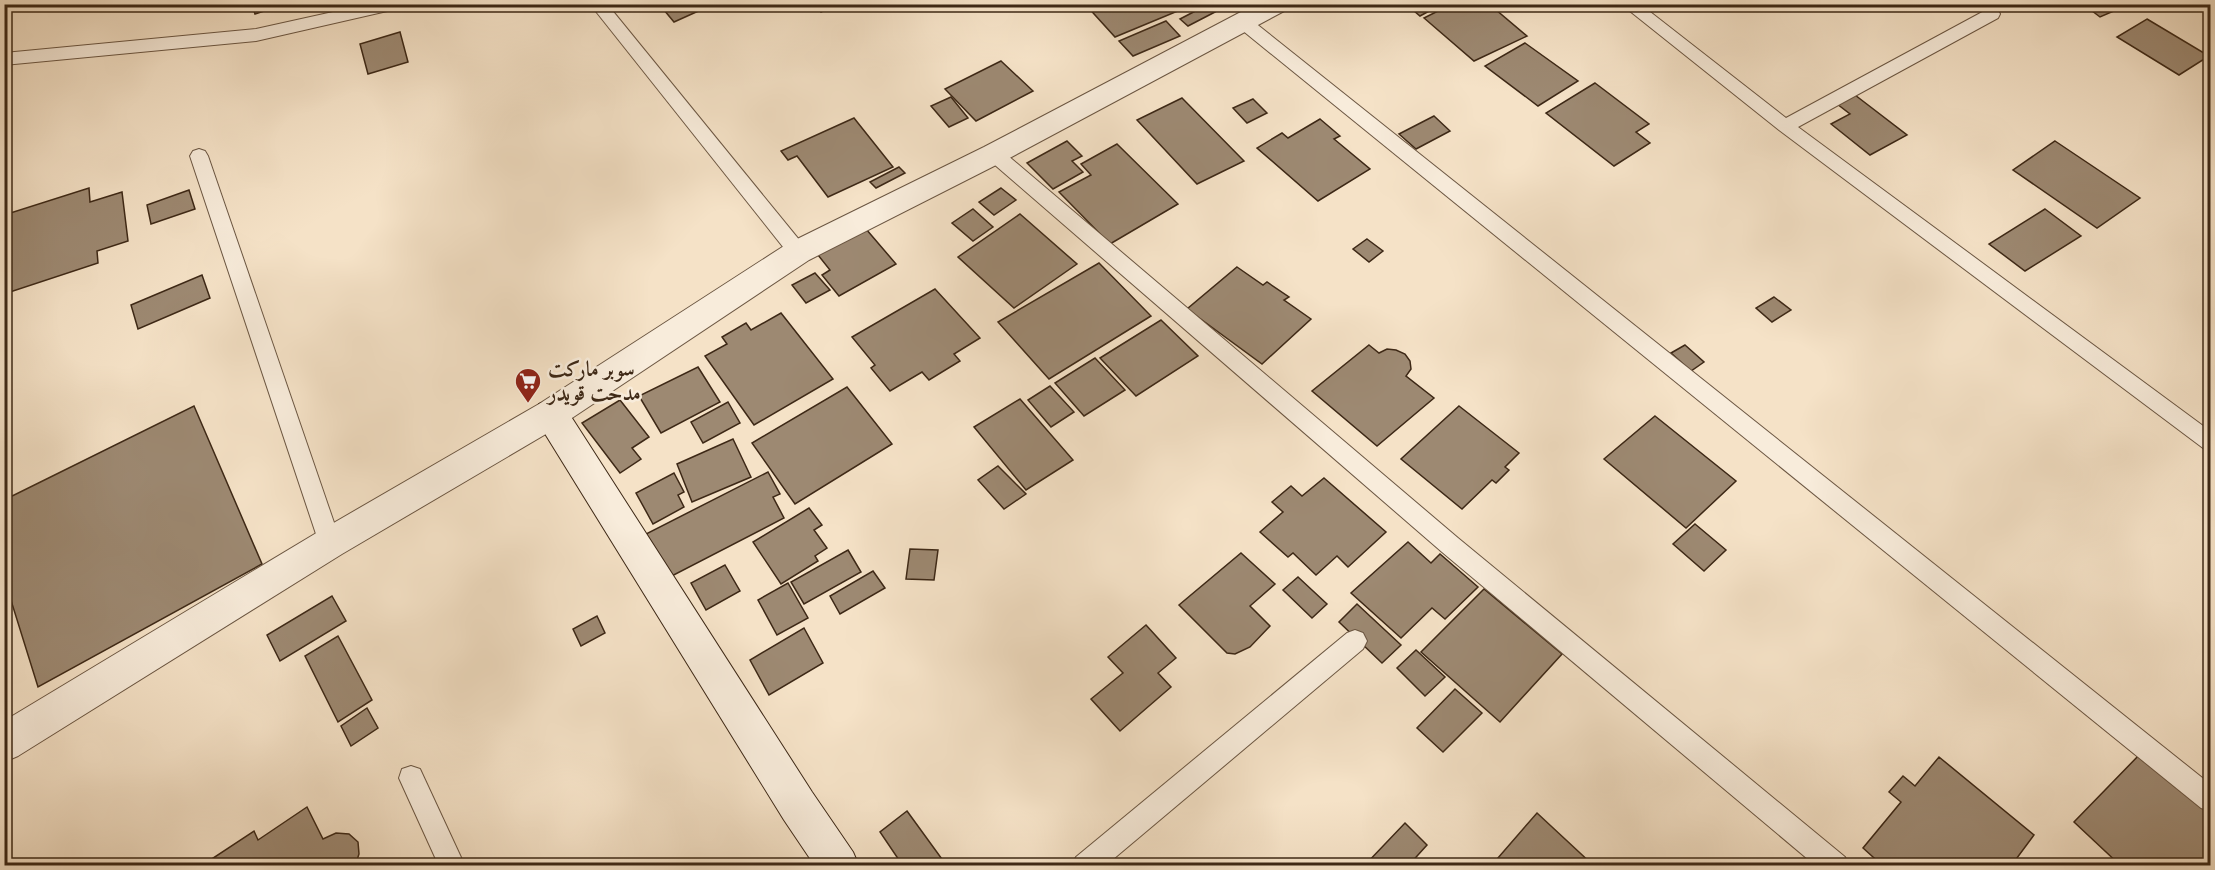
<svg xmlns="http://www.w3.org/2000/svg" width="2215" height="870" font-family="'EB Garamond',Amiri,serif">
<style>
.building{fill:#9d8972;stroke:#3d2816;stroke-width:1.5}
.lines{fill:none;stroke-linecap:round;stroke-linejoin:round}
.lane-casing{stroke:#6b5642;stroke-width:2}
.street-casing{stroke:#6b5642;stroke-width:2}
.secondary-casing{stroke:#3d2816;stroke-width:2}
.lane{fill:#f8ecdb;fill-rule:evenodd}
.street{fill:#f8ecdb;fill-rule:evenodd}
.secondary{fill:#f8ecdb;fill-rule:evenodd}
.labels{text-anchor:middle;stroke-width:5;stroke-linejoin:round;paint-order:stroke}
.poi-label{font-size:21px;font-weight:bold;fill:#3d2816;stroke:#f8ecdb;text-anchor:start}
</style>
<rect width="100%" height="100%" fill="#f5e2c7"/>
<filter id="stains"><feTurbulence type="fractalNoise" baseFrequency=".00333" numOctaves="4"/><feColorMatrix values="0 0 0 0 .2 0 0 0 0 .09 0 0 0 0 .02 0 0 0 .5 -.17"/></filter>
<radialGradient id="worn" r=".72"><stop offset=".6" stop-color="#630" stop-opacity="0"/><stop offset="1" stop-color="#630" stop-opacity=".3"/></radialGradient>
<!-- building -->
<g class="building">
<polygon points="252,4 285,4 255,14"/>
<polygon points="677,4 714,4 674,22 664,10"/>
<polygon points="815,4 838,4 821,12"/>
<polygon points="1085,4 1181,4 1185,8 1115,37"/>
<polygon points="1406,4 1442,4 1420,16"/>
<polygon points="1452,4 1489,4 1527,36 1474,61 1424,18"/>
<polygon points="2083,4 2130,4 2100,17"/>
<polygon points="1207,5 1215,12 1188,26 1180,19"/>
<polygon points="2147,19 2209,56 2179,75 2117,37"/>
<polygon points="1166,21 1180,36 1133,56 1119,41"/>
<polygon points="400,32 408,62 368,74 360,44"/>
<polygon points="1525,43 1578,81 1538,106 1485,66"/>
<polygon points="1001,61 1033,91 976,121 945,89"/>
<polygon points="1595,83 1649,124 1636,132 1650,143 1614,166 1546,113"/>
<polygon points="1855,95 1907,135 1870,155 1831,124 1850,114 1837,104"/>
<polygon points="951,97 968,118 949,127 931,106"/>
<polygon points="1182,98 1244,161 1197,184 1137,120"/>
<polygon points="1253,99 1267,113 1247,123 1233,108"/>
<polygon points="1434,116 1450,131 1416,149 1399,134"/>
<polygon points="854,118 893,167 828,197 797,156 788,160 781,151"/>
<polygon points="1320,119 1340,136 1334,139 1370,169 1318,201 1257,148 1282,133 1288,138"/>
<polygon points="1067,141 1082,156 1072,161 1083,172 1053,189 1027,163"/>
<polygon points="2055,141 2140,198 2097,228 2013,170"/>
<polygon points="1117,144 1178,204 1110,244 1059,192 1091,175 1081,164"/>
<polygon points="899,167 905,173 876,188 870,182"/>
<polygon points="89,188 90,202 122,192 128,241 97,251 98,263 7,293 4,215"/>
<polygon points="1001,188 1016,200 994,215 979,202"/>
<polygon points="189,190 195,209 151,224 147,205"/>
<polygon points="973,209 993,227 973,241 952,223"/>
<polygon points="2045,209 2081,236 2025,271 1989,244"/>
<polygon points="1020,214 1077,264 1014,308 958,257"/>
<polygon points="866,229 896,264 839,296 822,275 830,270 818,255"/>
<polygon points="1367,239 1383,251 1369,262 1353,249"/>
<polygon points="1099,263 1151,316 1049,379 998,322"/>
<polygon points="1237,267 1263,285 1267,282 1289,297 1284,300 1311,319 1262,364 1187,309"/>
<polygon points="815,273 830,290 806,303 792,285"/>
<polygon points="202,275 210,298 138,329 131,305"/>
<polygon points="935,289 980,338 954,354 960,361 929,380 922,372 890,391 871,368 875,365 852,337"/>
<polygon points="1774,297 1791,310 1772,322 1756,308"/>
<polygon points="781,313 833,379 754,425 705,356 727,344 722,337 746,323 751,330"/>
<polygon points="1161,320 1198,356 1136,396 1100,358"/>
<polygon points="1369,345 1379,353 1387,349 1396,350 1405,354 1410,361 1411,369 1406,376 1434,398 1377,446 1312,391"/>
<polygon points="1685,345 1704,362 1691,371 1671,353"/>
<polygon points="1095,358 1125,390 1084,416 1055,383"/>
<polygon points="698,367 720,402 661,433 639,396"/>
<polygon points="1050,386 1074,412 1051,427 1028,400"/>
<polygon points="847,387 892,444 795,504 752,443"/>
<polygon points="1020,399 1073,460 1026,490 974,427"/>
<polygon points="620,400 649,437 632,448 641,459 620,473 582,423"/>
<polygon points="728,402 740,423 703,443 691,422"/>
<polygon points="194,406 262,564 38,687 4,578 4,500"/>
<polygon points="1459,406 1519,453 1505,467 1509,470 1496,483 1492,480 1462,509 1401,459"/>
<polygon points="1655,416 1736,481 1686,528 1604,459"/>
<polygon points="733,439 751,477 692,502 677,464"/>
<polygon points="998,466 1026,494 1004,509 978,480"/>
<polygon points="768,472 780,494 773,497 784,518 666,579 644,535"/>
<polygon points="674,473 684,492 678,495 684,507 653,524 636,493"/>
<polygon points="1324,478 1386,532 1348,567 1337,556 1316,575 1293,553 1288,557 1260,532 1283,512 1272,502 1291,486 1302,496"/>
<polygon points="809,508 822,525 814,530 827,548 815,556 818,561 781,584 753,542"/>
<polygon points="1695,524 1726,550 1704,571 1673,544"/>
<polygon points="1408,542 1431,563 1440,554 1478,587 1445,619 1432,608 1401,638 1351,593"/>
<polygon points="910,549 938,550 934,580 906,579"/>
<polygon points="848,550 861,572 804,604 791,582"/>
<polygon points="1241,553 1275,584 1250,606 1270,626 1250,647 1235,654 1227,653 1179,605"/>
<polygon points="725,565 740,591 706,610 691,583"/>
<polygon points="873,571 885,588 840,614 830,596"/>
<polygon points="1298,577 1327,604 1312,618 1283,590"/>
<polygon points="788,583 808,618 777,635 758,600"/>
<polygon points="1484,589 1562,654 1500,722 1421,652"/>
<polygon points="332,596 346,621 280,661 267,635"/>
<polygon points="1357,604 1401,645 1382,663 1339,622"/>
<polygon points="597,616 605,633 581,646 573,629"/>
<polygon points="1146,625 1176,658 1158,673 1171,687 1120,731 1091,699 1123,673 1108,657"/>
<polygon points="804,628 823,663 769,695 750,660"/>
<polygon points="338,636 372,700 338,722 305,656"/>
<polygon points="1416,650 1445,677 1425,696 1397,668"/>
<polygon points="1455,689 1482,713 1443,752 1417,728"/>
<polygon points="367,708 378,728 351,746 341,726"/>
<polygon points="2141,753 2210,813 2210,836 2205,841 2210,846 2210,859 2205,866 2121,866 2074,822"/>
<polygon points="1939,757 2034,835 2011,866 1883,866 1863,848 1901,802 1889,792 1903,776 1915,786"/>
<polygon points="307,807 323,839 336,833 349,834 358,842 359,854 355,866 201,866 254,831 258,840"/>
<polygon points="907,811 947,866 903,866 880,832"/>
<polygon points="1537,813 1594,866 1491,866"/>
<polygon points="1405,823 1427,845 1408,866 1364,866"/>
</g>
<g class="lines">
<!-- lane casing -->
<g class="lane-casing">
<g id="lane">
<polygon points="369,4 404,4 396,9 256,41 4,65 4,53 256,29"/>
<polygon points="590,4 607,4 805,247 808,252 805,257 798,259 791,257"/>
<polygon points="1621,4 1640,4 1786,118 1986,10 1998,10 2000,14 1998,18 1798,127 2210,431 2210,451 2203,448 1779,130"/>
<polygon points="1243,16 1249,18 2210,784 2210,811 2201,808 1237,26 1235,22 1237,18"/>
<polygon points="994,147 1000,149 1458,538 1845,857 1849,866 1816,866 1442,552 988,159 985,154 988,149"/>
<polygon points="199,149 205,151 208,156 341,543 338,550 330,553 322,550 319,543 190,156 193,151"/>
<polygon points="1355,630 1363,633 1367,641 1363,649 1105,866 1072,866 1076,857 1347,633"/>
<polygon points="411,766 420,769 465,866 439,866 399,778 402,769"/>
</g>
</g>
<!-- street casing -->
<g class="street-casing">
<polygon id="street" points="1256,4 1290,4 1286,10 1004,161 809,260 563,424 342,554 18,756 4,762 4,721 318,532 539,404 787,244 984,147"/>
</g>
<!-- secondary casing -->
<g class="secondary-casing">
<polygon id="secondary" points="551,400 563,404 812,792 853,852 859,866 815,866 784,820 539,424 535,414 539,404"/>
</g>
<!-- lane -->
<use href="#lane" class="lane"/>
<!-- street -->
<use href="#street" class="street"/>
<!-- secondary -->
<use href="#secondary" class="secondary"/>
</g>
<!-- icons -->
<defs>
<g id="supermarket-pin" transform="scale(1.35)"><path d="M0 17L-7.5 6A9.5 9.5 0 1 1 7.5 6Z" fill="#8f2418" stroke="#f8ecdb"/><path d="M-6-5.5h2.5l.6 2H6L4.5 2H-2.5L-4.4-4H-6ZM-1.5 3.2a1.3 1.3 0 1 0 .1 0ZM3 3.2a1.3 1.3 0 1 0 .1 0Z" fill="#fff"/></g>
</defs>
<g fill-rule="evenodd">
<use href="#supermarket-pin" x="528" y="381"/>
</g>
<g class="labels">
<!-- poi labels -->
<g class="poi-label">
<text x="548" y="376">سوبر ماركت<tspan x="548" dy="24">مدحت قويدر</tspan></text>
</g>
</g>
<!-- margin -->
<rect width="2215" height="870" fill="none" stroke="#f5e2c7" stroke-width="24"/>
<rect x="6" y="6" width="2203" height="858" fill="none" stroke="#3d2816" stroke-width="3"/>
<rect x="12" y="12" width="2191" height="846" fill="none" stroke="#3d2816" stroke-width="1.5"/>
<rect width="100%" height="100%" filter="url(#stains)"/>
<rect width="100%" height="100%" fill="url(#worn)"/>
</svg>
